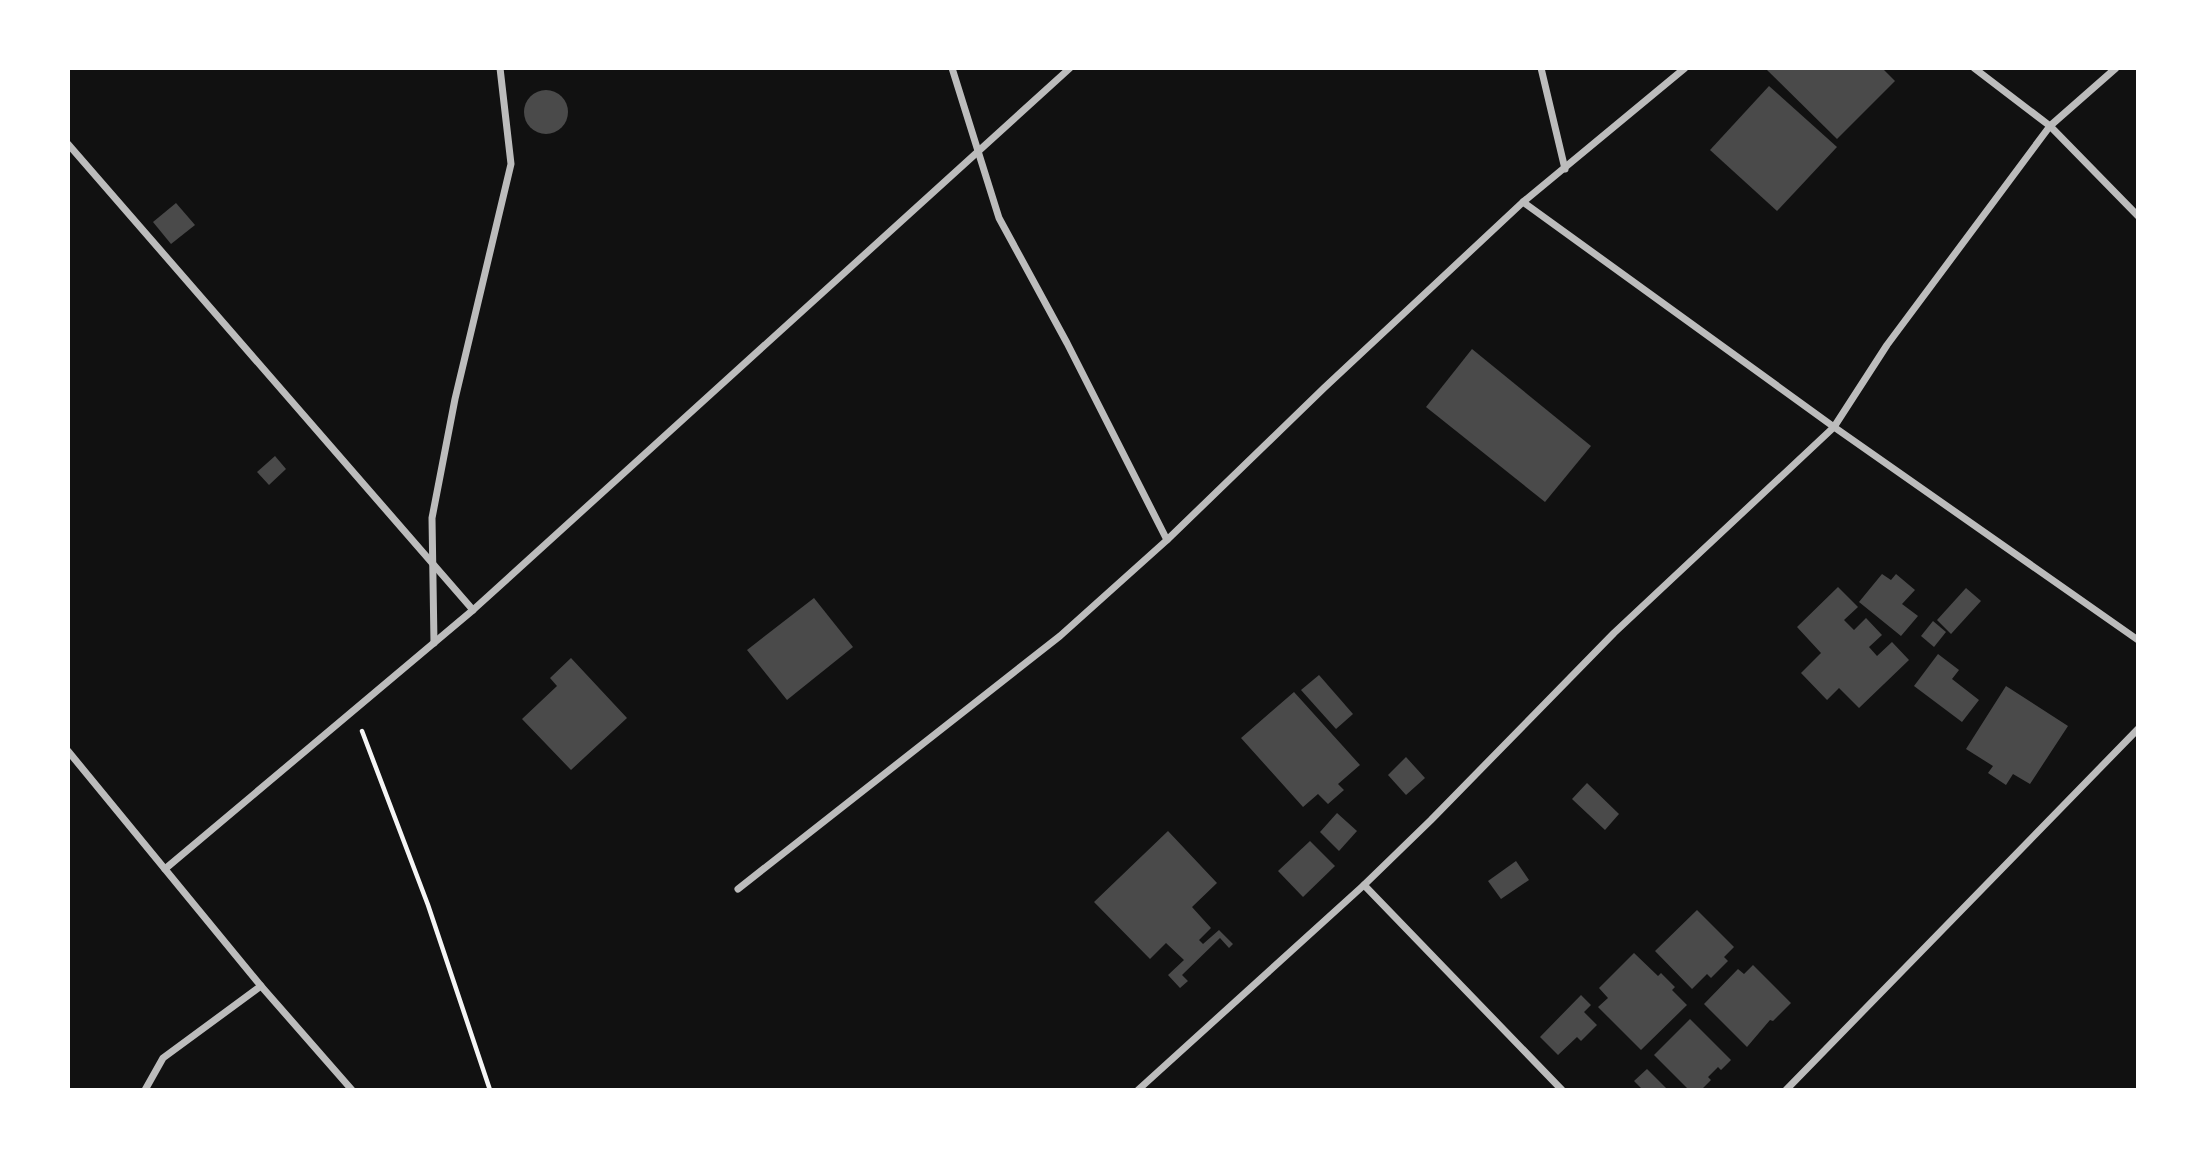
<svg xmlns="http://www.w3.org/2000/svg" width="2206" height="1158" font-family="Bitter,serif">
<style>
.building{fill:#4a4a4a}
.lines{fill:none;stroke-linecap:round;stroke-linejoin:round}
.path{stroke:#f5f5f5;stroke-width:4.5}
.minor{stroke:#bcbcbc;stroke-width:7}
</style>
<rect width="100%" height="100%" fill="#111"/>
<!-- building -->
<g class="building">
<polygon points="1769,68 1882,68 1895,81 1837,139 1767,70"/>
<polygon points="1769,86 1837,147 1777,211 1710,150"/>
<circle cx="546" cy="112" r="22"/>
<polygon points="176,203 195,225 171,244 153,222"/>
<polygon points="1472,349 1591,446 1545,502 1426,407"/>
<polygon points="275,456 286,469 269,485 257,472"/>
<polygon points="1882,574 1891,580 1896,574 1915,590 1902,604 1918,616 1901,636 1859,602"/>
<polygon points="1838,587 1858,607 1844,620 1854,630 1866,618 1882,635 1869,647 1877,656 1892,642 1909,660 1859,708 1839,688 1827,700 1801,673 1821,653 1797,627"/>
<polygon points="1966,588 1981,601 1951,634 1937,620"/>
<polygon points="814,598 853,647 787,700 747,650"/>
<polygon points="1933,621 1946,632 1934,647 1921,636"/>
<polygon points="1938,654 1959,670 1952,679 1979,700 1962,722 1914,686"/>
<polygon points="571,658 627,718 571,770 522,719 557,686 550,678"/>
<polygon points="1319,675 1353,714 1336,729 1301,690"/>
<polygon points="2006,686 2068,726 2030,784 2013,774 2006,785 1988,773 1993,766 1966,749"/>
<polygon points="1294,692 1360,765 1338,784 1344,790 1328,804 1318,794 1303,807 1241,738"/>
<polygon points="1406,757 1425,778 1406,795 1388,775"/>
<polygon points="1587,783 1619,814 1605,830 1572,799"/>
<polygon points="1337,813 1357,831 1339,851 1320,832"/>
<polygon points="1168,831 1217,883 1192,907 1211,928 1199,940 1203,944 1219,930 1233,944 1229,948 1220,938 1182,975 1188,981 1180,988 1168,975 1184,960 1166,943 1150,959 1094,902"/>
<polygon points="1310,841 1335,866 1303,897 1278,871"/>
<polygon points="1516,861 1529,880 1501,899 1488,881"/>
<polygon points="1697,910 1734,947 1724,957 1728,961 1711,978 1707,974 1692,989 1655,951"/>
<polygon points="1634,953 1658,976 1661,973 1675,987 1672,990 1687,1005 1641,1050 1598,1007 1608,998 1599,988"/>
<polygon points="1753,965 1791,1003 1773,1021 1770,1020 1747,1047 1704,1004 1738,969 1744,974"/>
<polygon points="1581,995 1591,1005 1584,1012 1597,1025 1581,1041 1577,1037 1558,1055 1540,1037"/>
<polygon points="1690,1019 1731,1060 1721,1070 1718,1067 1708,1077 1711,1080 1701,1090 1689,1090 1654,1055"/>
<polygon points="1647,1069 1668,1090 1640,1090 1641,1088 1634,1081"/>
</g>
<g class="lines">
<!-- path -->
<polyline class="path" points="362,731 428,905 490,1090"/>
<!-- minor -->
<g class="minor">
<polyline points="952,68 999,218 1067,343 1167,540"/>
<polyline points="1541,68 1565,169"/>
<polyline points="1974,68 2050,126 2138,216"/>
<polyline points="68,144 473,610"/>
<polyline points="1523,202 1834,427 2138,640"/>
<polyline points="434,643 432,518 455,399 511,164 500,68"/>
<polyline points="68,751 261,986 163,1058 145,1090"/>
<polyline points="165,869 473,610 1070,68"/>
<polyline points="738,889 1060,636 1167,540 1324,388 1523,202 1685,68"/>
<polyline points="261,986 352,1090"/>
<polyline points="1138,1090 1364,885"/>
<polyline points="1562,1090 1364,885 1431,820 1614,633 1834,427 1887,345 2050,126 2116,68"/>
<polyline points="1786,1090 2138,729"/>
</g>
</g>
<!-- border -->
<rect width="2206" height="1158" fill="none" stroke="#ffffff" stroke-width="140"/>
</svg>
